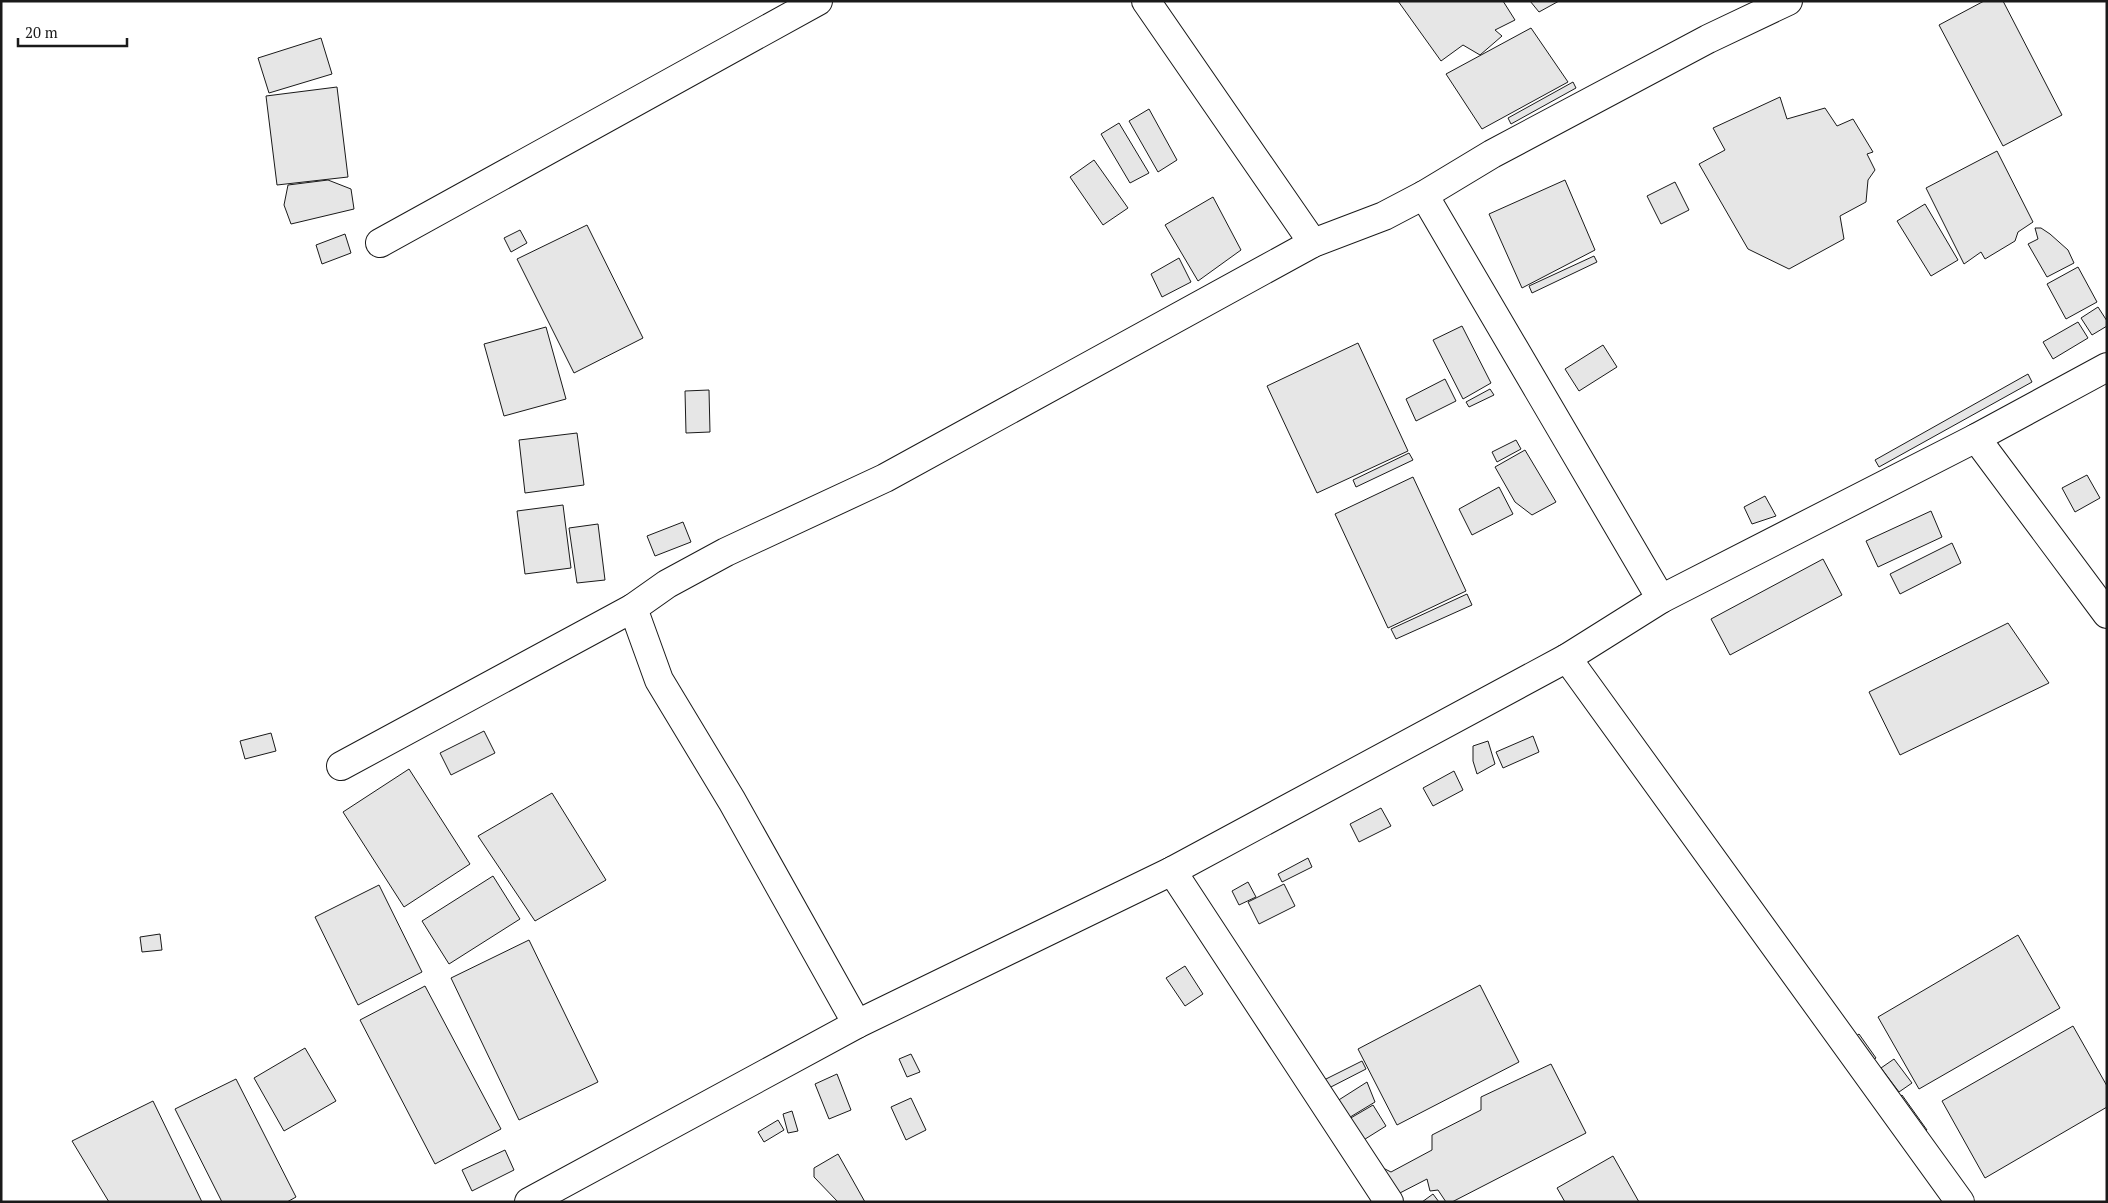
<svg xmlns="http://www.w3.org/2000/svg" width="2108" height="1203" font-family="'PT Serif',serif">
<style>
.building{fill:#e6e6e6;stroke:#1a1a1a}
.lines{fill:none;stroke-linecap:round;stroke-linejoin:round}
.minor-casing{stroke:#1a1a1a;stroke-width:30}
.minor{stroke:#fff;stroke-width:28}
</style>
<rect width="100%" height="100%" fill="#fff"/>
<!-- building -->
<g class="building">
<polygon points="1398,1 1503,1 1515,20 1495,30 1502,36 1480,55 1463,45 1441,61"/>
<polygon points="1530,1 1559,1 1539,12"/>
<polygon points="1984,1 2003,1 2062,115 2003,146 1939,25"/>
<polygon points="1531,28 1568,82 1482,129 1446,74"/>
<polygon points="321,38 332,74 269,93 258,58"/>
<polygon points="1573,82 1576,88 1511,124 1508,118"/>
<polygon points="337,87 348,177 277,185 266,96"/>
<polygon points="1780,97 1787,119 1825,108 1837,126 1853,119 1873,152 1867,154 1875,170 1868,180 1866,202 1840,216 1844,239 1789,269 1748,249 1699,164 1725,150 1713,128"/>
<polygon points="1149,109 1177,160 1158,172 1129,121"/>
<polygon points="1119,123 1149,173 1130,183 1101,134"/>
<polygon points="1997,151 2033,222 2018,232 2015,241 1985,259 1981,252 1964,264 1926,188"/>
<polygon points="1094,160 1128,208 1103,225 1070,177"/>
<polygon points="328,180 351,189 354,209 291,224 284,205 288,185"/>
<polygon points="1565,180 1595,250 1522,288 1489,214"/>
<polygon points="1675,182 1689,210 1661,224 1647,196"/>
<polygon points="1213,197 1241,250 1198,281 1165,225"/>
<polygon points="1925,204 1958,260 1931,276 1897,221"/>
<polygon points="587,225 643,338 574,373 517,259"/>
<polygon points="2035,228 2041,228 2050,234 2068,250 2074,263 2047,277 2028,244 2038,239"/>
<polygon points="520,230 527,243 511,252 504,238"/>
<polygon points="345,234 351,253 322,264 316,245"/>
<polygon points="1594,256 1597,262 1532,293 1529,286"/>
<polygon points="1179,258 1191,282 1162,297 1151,274"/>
<polygon points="2078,267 2097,302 2066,319 2047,284"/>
<polygon points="2098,307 2107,321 2107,326 2092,335 2081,318"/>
<polygon points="2078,322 2088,338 2053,359 2043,342"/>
<polygon points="1462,326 1491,383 1463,399 1433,340"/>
<polygon points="546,327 566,399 504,416 484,344"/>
<polygon points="1358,343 1408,451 1317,493 1267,386"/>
<polygon points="1603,345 1617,367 1579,391 1565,369"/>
<polygon points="2028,374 2032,382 1879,467 1875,460"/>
<polygon points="1445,379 1456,401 1416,421 1406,399"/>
<polygon points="1490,389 1494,395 1469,407 1466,402"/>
<polygon points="709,390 710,432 686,433 685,391"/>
<polygon points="577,433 584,485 525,493 519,440"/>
<polygon points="1516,440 1521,449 1497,462 1492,452"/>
<polygon points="1525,450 1556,502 1532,515 1515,502 1495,467"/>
<polygon points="1409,453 1413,460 1356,487 1353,480"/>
<polygon points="2087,475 2100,498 2075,512 2062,488"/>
<polygon points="1413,477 1466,591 1388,628 1335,514"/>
<polygon points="1499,487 1513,514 1472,535 1459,509"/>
<polygon points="1765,496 1776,516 1752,524 1744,507"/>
<polygon points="563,505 571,568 525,574 517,511"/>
<polygon points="1931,511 1942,537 1878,567 1866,541"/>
<polygon points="683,522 691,542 655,556 647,536"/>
<polygon points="598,524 605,580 577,583 569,528"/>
<polygon points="1952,543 1961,563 1900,594 1890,574"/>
<polygon points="1823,559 1842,595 1730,655 1711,619"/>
<polygon points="1467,594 1472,605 1396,639 1391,629"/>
<polygon points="2008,623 2049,683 1900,755 1869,692"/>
<polygon points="484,731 495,753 451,775 440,753"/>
<polygon points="271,733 276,751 245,759 240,741"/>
<polygon points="1533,736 1539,752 1503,768 1496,752"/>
<polygon points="1488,741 1495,764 1477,774 1473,761 1473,746"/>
<polygon points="409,769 470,864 404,907 343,812"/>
<polygon points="1454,771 1463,790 1433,806 1423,788"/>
<polygon points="552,793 606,880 535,921 478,836"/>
<polygon points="1381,808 1391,826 1359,842 1350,824"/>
<polygon points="1308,858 1312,867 1282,882 1278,874"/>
<polygon points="493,876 520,919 449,964 422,921"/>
<polygon points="1248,882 1256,897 1239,905 1232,891"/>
<polygon points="1284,884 1295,906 1259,924 1248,902"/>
<polygon points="379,885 422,972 358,1005 315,917"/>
<polygon points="160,934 162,950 142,952 140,937"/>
<polygon points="2018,935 2060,1008 1919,1089 1878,1017"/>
<polygon points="529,940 598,1082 519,1120 451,978"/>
<polygon points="1185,966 1203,994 1185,1006 1166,978"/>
<polygon points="1480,985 1519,1062 1397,1125 1358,1049"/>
<polygon points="425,986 501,1129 435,1164 360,1020"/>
<polygon points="2073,1026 2107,1086 2107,1107 1985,1178 1942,1101"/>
<polygon points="1859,1034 1876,1058 1865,1065 1848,1042"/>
<polygon points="305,1048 336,1101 284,1131 254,1078"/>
<polygon points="911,1054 920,1072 907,1077 899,1059"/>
<polygon points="1894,1059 1912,1083 1899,1092 1881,1068"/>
<polygon points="1362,1061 1366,1069 1327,1089 1322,1081"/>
<polygon points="1551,1064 1586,1133 1452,1202 1446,1202 1438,1190 1430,1191 1427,1179 1396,1195 1383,1168 1391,1172 1432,1150 1432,1135 1481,1110 1481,1097"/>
<polygon points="837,1074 851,1110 829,1119 815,1084"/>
<polygon points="236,1079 296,1197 287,1202 222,1202 175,1109"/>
<polygon points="1367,1082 1375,1102 1347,1119 1334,1103"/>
<polygon points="1902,1095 1927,1130 1919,1137 1893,1102"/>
<polygon points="911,1098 926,1130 906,1140 891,1107"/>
<polygon points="153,1101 202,1202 109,1202 72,1141"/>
<polygon points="1373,1105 1386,1126 1362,1141 1349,1119"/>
<polygon points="792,1111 798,1131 788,1133 783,1114"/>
<polygon points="778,1120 784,1130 764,1142 758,1132"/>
<polygon points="505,1150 514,1170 472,1191 462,1170"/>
<polygon points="838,1154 865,1202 838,1202 814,1177 814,1168"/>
<polygon points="1613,1156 1639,1202 1565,1202 1557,1188"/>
<polygon points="1433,1194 1439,1202 1422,1202"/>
</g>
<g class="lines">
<!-- minor casing -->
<g class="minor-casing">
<g id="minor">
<polyline points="1146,1 1313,243"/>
<polyline points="1424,195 1661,599"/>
<polyline points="380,243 818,1"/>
<polyline points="1976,438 2107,614"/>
<polyline points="1567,658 1960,1202"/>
<polyline points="341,766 633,608"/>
<polyline points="1172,871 1389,1202"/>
<polyline points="857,1024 732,801 659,680 633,608 667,584 726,552 885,478 1313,243 1384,216 1424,195 1492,154 1708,39 1788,1"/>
<polyline points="529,1202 857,1024 1172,871 1567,658 1661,599 1976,438 2107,367"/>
</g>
</g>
<!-- minor -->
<use href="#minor" class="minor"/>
</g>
<!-- border -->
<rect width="2108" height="1203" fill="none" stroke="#1a1a1a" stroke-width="5"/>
<!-- scale -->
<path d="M18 38v8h109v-8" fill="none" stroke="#1a1a1a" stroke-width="2.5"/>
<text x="25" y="38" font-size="15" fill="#1a1a1a" stroke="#ffffff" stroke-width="4" paint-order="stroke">20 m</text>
</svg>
